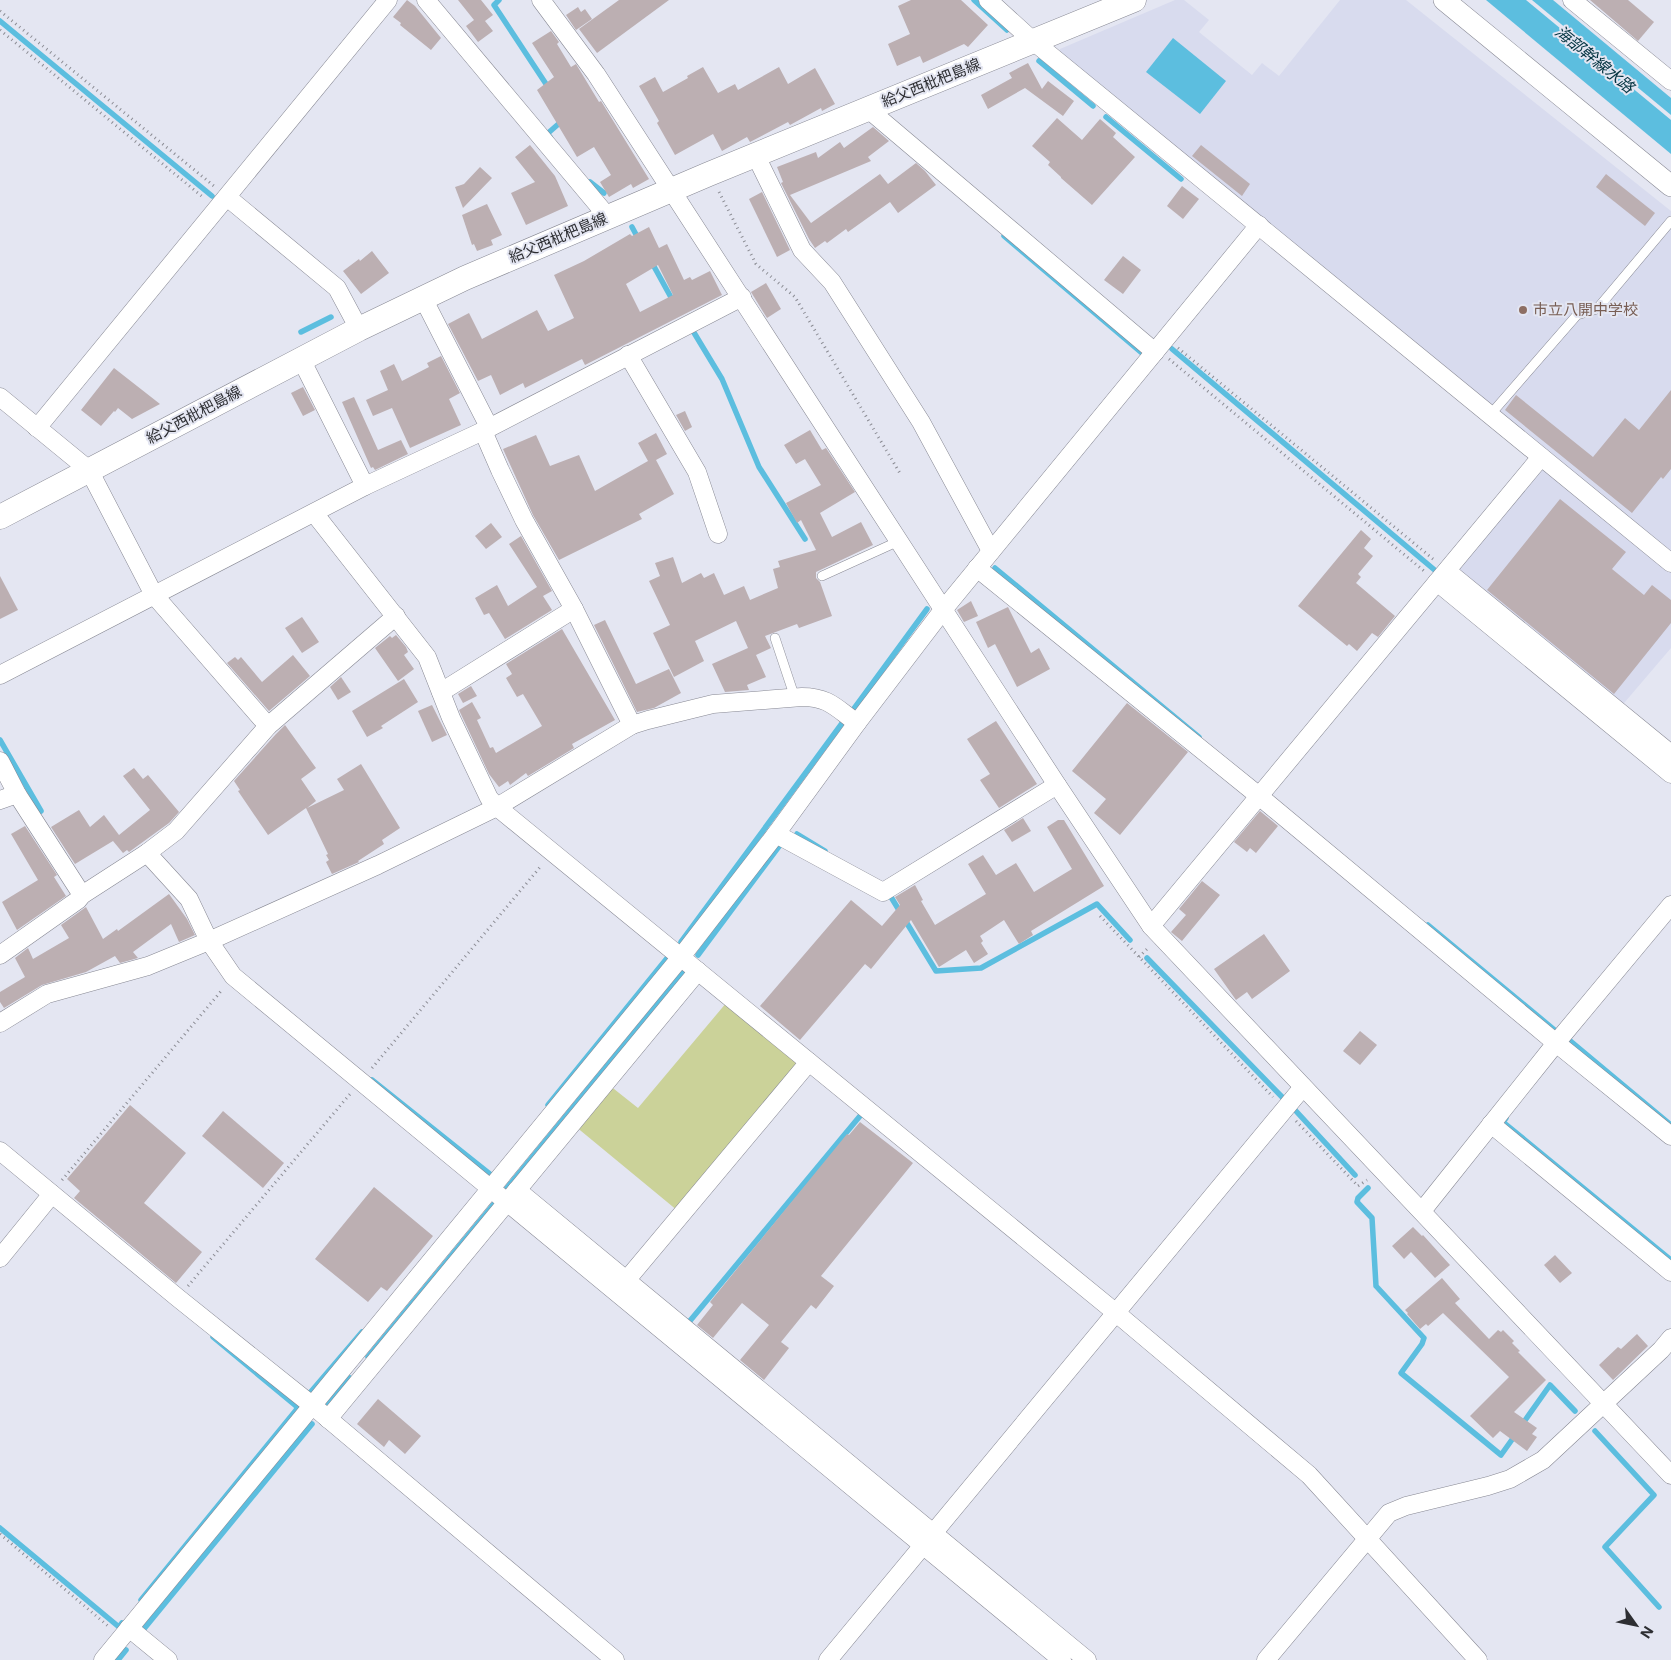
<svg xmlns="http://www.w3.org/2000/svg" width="1671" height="1660" font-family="Inter,'Noto Sans JP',sans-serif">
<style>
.built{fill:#d8dbee}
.green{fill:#cbd299}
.water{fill:#5cbedf}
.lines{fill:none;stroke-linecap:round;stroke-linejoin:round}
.stream{stroke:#5cbedf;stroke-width:5.5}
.building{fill:#bcafb2;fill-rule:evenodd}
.service-casing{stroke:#878893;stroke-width:10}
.minor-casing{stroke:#878893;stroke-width:19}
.tertiary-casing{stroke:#878893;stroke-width:22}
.secondary-casing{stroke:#878893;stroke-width:25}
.path{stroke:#8c8d95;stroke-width:3;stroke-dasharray:1 4;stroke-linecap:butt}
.service{stroke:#fff;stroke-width:9}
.minor{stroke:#fff;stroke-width:18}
.tertiary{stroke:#fff;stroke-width:21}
.secondary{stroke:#fff;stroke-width:24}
.education-dot{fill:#8d6e63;stroke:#e4e6f2;stroke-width:2}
.labels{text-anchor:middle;stroke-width:4;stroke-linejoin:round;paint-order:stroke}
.street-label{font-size:15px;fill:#2d2e32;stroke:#e4e6f2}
.education-label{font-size:15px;fill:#785e54;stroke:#e4e6f2;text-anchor:start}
.water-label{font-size:16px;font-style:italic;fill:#043441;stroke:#e4e6f2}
</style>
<rect width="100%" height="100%" fill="#e4e6f2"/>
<!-- built -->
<polygon class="built" points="1175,0 1184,0 1209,20 1199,32 1252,75 1262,63 1279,76 1340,0 1406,0 1671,211 1671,648 1619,709 1454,573 1552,456 1060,53 1060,49"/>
<!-- green -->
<polygon class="green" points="727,1002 797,1059 796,1070 678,1211 575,1126 609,1085 638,1108"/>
<!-- water -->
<g class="water">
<polygon points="1486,0 1526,0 1671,120 1671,154"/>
<polygon points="1532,0 1553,0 1671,98 1671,115"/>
<polygon points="1173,38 1226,81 1200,114 1146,72"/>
</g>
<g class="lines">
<!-- stream -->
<g class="stream">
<polyline points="499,0 494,5 550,90"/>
<polyline points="974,0 1007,30"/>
<polyline points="0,21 212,196"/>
<polyline points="1039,61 1093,106"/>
<polyline points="1106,117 1181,179"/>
<polyline points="550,137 547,134 563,120"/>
<polyline points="590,182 604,193"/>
<polyline points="632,227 639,240"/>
<polyline points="1004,236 1143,354"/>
<polyline points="651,261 673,301"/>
<polyline points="693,331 722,379 759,467 805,539"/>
<polyline points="301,332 331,317"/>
<polyline points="1172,349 1437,572"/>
<polyline points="995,568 1199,737"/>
<polyline points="853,710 927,609"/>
<polyline points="0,740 41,811"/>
<polyline points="797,834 825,851"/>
<polyline points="891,897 936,971 981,968 1097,904 1130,940"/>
<polyline points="1428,925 1557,1032"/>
<polyline points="681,942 843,722"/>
<polyline points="698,955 780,845"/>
<polyline points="1147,958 1284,1099"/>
<polyline points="1570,1036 1568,1039 1671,1125"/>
<polyline points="372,1080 491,1175"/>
<polyline points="548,1105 668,957"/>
<polyline points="1295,1110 1355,1175"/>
<polyline points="1506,1118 1503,1122 1671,1260"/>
<polyline points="507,1188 683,973"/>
<polyline points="1368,1188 1358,1198 1357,1202 1372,1218 1376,1286 1424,1338 1422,1344 1401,1373 1501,1455 1516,1434"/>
<polyline points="689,1322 860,1116"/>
<polyline points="368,1357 494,1204"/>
<polyline points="309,1394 362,1332"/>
<polyline points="326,1407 350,1378"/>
<polyline points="1521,1426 1550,1385 1575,1411"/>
<polyline points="1595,1431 1654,1495 1605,1547 1659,1607"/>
<polyline points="0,1528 119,1627 122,1623"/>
<polyline points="141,1600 297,1409 296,1406 213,1337"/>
<polyline points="143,1630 312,1424"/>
<polyline points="118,1660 126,1650"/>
</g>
</g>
<!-- building -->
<g class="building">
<polygon points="407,0 415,6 441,38 431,50 400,25 401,23 393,17"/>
<polygon points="458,0 481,0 493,15 485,21 493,31 478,42 466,26 474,20"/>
<polygon points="619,0 669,0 597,53 579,29"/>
<polygon points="911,0 961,0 988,25 968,47 964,44 923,63 920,56 897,66 888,44 910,34 898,6"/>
<polygon points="1590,0 1628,0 1654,22 1638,41"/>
<polygon points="578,7 581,12 585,9 592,19 576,30 566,15"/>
<polygon points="551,31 559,42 557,44 571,67 576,64 599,102 601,101 649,179 633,188 631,184 609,197 600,182 611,175 594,147 577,157 537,90 554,77 532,43"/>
<polygon points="1028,63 1042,89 1048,81 1074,101 1063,116 1025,88 988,109 981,95 1012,78 1009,73"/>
<polygon points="703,67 718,93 735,84 738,90 779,67 788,84 815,68 835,104 822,111 821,108 790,125 788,122 750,142 747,137 722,151 713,134 675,155 657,123 659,121 639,86 655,77 663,92 688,78 687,76"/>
<polygon points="1057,118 1082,140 1100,119 1116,133 1113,137 1135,157 1092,205 1061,178 1061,177 1048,165 1050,162 1032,146"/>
<polygon points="873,127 889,141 868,157 871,161 790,195 811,223 880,174 888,184 916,163 925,171 936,185 898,213 890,202 848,232 846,229 827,243 825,241 815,248 809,239 781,183 783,182 777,167 816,152 818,158 840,142 844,148"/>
<polygon points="530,145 555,176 568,206 526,225 511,193 535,182 515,157"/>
<polygon points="1201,145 1250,184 1242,196 1192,156"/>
<polygon points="480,167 492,178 463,208 455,187 464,184"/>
<polygon points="1606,174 1655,213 1645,226 1596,187"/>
<polygon points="1182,186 1199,199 1183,219 1167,206"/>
<polygon points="762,192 790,250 777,257 749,199"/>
<polygon points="487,204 502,235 491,240 493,245 477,251 474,244 472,245 462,215"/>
<path d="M649,227L659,248L667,244L684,280L690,277L692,280L710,271L722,295L585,365L582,359L525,388L523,383L500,395L491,375L478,381L448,324L469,313L482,339L537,310L548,331L574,318L554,275L584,261L630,234L632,236ZM658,265L673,295L640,312L626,284Z"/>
<polygon points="372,251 389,273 361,294 343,271 359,259 360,261"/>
<polygon points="1123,256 1141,270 1123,294 1104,280"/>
<polygon points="766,283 781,309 767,318 751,292"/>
<polygon points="441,356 460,393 449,399 461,425 410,448 392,408 373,416 366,400 388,390 380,371 394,364 402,381 429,367 427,363"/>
<polygon points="114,368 160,404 132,419 118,408 115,412 114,411 101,426 81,410"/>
<polygon points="303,387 315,410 303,416 291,393"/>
<polygon points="1671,390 1671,469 1663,479 1661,477 1632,513 1505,410 1516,395 1593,457 1625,418 1639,430"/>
<polygon points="354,397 378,450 401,440 408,454 375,470 373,467 371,468 342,402"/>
<polygon points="685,411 692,427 685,431 676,415"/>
<polygon points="810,430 822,450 826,448 855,492 820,513 832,537 861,522 873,545 816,572 816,578 820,582 832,616 799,628 797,624 765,636 771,648 756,655 766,677 747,685 749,690 725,692 712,664 748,648 736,621 695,641 704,661 674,677 653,633 670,625 649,581 660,576 655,563 673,557 682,583 701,573 704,578 714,573 724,595 744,586 750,600 778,588 773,569 780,567 778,561 816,550 801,520 797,523 786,503 821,485 805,459 796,464 784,445"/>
<polygon points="656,433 667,454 656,460 674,494 639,514 642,519 559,560 533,515 503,449 536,435 550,466 579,455 595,491 648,461 638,443"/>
<polygon points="1560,499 1626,552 1612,569 1644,595 1652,585 1671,600 1671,623 1614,694 1487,590"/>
<polygon points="491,523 502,537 486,549 475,536"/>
<polygon points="1361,530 1371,539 1364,548 1373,556 1358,574 1361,577 1356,583 1395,616 1378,637 1372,633 1357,651 1349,644 1347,646 1298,606"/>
<polygon points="521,536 552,591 543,596 552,610 505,639 489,613 484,615 475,598 497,585 508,606 537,587 509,544"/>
<polygon points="0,576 18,610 0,619"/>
<polygon points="971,601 978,616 964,622 957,610"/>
<polygon points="1008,607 1031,653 1039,648 1050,669 1017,687 995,644 988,648 976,622"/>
<polygon points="302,617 319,642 302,653 285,628"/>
<polygon points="605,620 636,684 669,669 681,693 654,708 637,712 594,625"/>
<polygon points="562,629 615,720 572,744 574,748 528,776 526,773 510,785 508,781 499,787 489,774 459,710 472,702 481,718 477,720 490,748 493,747 496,753 542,726 523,694 517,697 506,678 512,674 506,664"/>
<polygon points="396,635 406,647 408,652 404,655 414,669 398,681 375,648 390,636 392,638"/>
<polygon points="293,655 310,676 269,711 227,663 235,657 238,660 241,657 262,682"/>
<polygon points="341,677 351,692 338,700 330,687"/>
<polygon points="404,679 418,702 381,726 383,728 367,737 352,711"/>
<polygon points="471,686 477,696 463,703 458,694"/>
<polygon points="1127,703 1188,752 1120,835 1094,813 1106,799 1072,771"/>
<polygon points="432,705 447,735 432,742 418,711"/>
<polygon points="996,721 1037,784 999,808 980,780 990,774 967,739"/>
<polygon points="285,725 316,768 301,779 316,801 307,808 344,790 337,779 361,764 400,828 382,840 384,844 358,861 359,862 332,874 326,862 329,860 326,855 328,854 306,808 268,835 238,791 240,790 234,781 276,734"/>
<polygon points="134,768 143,779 148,775 179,812 169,823 129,852 127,850 123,853 113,841 75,864 51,827 79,810 90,827 104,815 119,835 150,810 123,776"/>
<polygon points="1260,811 1278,826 1256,853 1250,848 1247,852 1234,842"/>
<polygon points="1023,818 1031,831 1012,842 1004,830"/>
<polygon points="1058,820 1064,820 1104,886 1031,931 1033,935 1019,944 1004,920 980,936 983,941 981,943 988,954 974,963 966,950 939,967 911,920 871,969 865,964 800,1040 760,1006 851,900 882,926 900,905 895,897 915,885 923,900 921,901 935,925 986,894 968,864 983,855 996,875 1016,863 1034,892 1072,869 1047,827"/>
<polygon points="25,826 57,875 54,877 66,896 17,930 2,902 38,880 11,834"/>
<polygon points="1202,881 1220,895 1182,941 1171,932 1186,915 1179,909"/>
<polygon points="169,894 187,919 195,935 179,942 171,924 133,952 138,958 120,963 115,956 86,972 42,985 4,1008 0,1002 0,992 25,977 15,958 28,948 33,959 69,938 61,925 86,907 103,939 117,929 118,931"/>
<polygon points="1264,934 1290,971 1252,999 1247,992 1236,1000 1214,969"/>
<polygon points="1360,1031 1377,1045 1360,1065 1343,1051"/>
<polygon points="130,1105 186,1153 144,1203 202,1252 176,1283 74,1198 80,1191 67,1179"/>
<polygon points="223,1111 284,1163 263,1188 202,1136"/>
<polygon points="860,1122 913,1163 821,1276 834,1286 816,1309 811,1305 781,1342 789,1348 764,1380 740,1360 769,1325 742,1303 713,1338 697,1325 713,1305 710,1302 749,1254 847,1134 849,1135"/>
<polygon points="374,1187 433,1236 387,1291 381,1287 368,1302 315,1259"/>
<polygon points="1413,1227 1422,1236 1423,1235 1450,1265 1435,1278 1411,1252 1404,1259 1392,1246"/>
<polygon points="1555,1255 1572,1273 1560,1283 1544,1265"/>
<polygon points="1442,1278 1460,1299 1455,1303 1489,1339 1498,1330 1501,1332 1503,1330 1514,1341 1512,1343 1520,1351 1518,1352 1546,1380 1514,1412 1537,1428 1532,1434 1537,1437 1527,1451 1500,1431 1493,1438 1470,1416 1509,1377 1443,1313 1428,1326 1426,1324 1420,1329 1407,1314 1408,1313 1405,1310"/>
<polygon points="1637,1334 1648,1346 1613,1380 1599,1365 1618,1347 1621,1349"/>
<polygon points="378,1399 421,1436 405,1454 389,1440 384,1447 357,1424"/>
</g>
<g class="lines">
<!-- service casing -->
<g class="service-casing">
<g id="service">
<polyline points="1490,415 1577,315 1597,309 1671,221"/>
<polyline points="822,576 899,541"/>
<polyline points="775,638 795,698"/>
</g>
</g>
<!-- minor casing -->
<g class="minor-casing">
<g id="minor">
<polyline points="426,0 608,217"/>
<polyline points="541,0 596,74 1057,785 1151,926 1671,1475"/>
<polyline points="988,0 1033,41 1671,563"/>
<polyline points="1572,0 1671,81"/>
<polyline points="868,109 1155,352"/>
<polyline points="756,156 802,250 832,282 921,422 991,551"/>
<polyline points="227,197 337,288 359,329"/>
<polyline points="423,298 489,427"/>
<polyline points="628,355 697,472 718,534"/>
<polyline points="301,359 365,486"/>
<polyline points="0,397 89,470 154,595 268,726 176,831 147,853 82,895 78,900 0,955"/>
<polyline points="37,428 388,0"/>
<polyline points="483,431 500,470 524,520 574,609 632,725"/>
<polyline points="314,513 427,657 451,718 489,798 497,807 1115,1312 1309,1475 1478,1660"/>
<polyline points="977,568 1259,796 1556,1043 1671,1136"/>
<polyline points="1447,571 1671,754"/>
<polyline points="1437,582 1671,774"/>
<polyline points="0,675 365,486 483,431 742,297"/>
<polyline points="441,692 574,609"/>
<polyline points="268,726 396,616"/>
<polyline points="0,761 17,794 82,895"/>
<polyline points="0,800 17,794"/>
<polyline points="776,834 883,892 1057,785"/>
<polyline points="147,853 189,899 209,941 233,976 1062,1660"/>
<polyline points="1151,926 1541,457"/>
<path d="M0,1023L47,994L148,966L209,941L378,865L497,807L632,725L648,720L713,704L802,697C829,697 836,708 857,723"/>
<polyline points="1491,1124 1671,1272"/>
<polyline points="0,1151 178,1298 313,1406 615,1660"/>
<polyline points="517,1190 1087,1660"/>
<polyline points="1422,1211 1556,1043 1671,905"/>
<polyline points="0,1258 52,1194"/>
<polyline points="619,1289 809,1062"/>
<polyline points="328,1419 698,971"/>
<polyline points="129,1628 168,1660"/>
<polyline points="103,1660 681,957 776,834 857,723 943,610 1259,225"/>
<polyline points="828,1660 1303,1087"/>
<polyline points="1266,1660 1389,1513 1406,1506 1488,1486 1510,1479 1543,1460 1661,1350 1671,1338"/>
</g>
</g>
<!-- tertiary casing -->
<g class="tertiary-casing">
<polyline id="tertiary" points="1444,0 1671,186"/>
</g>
<!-- secondary casing -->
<g class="secondary-casing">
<polyline id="secondary" points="0,517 359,329 465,278 709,174 1134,0"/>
</g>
<!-- path -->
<g class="path">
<polyline points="0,11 214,186"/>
<polyline points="0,30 204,198"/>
<polyline points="719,192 756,264 795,297 901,475"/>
<polyline points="1178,348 1433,559"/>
<polyline points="1169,359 1424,571"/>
<polyline points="1100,916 1273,1097"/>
<polyline points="1139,957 1149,947"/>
<polyline points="372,1068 541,866"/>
<polyline points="1296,1121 1358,1186 1367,1180"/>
<polyline points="62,1180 222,990"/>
<polyline points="188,1286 350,1094"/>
<polyline points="0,1534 108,1626"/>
</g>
<!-- service -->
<use href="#service" class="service"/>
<!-- minor -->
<use href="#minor" class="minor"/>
<!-- tertiary -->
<use href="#tertiary" class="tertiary"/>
<!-- secondary -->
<use href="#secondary" class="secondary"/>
</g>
<!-- markers -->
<circle class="education-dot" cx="1523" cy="310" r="5"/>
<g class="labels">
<!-- street labels -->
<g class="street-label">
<text transform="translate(931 83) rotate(-22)" y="5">給父西枇杷島線</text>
<text transform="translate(558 238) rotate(-23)" y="5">給父西枇杷島線</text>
<text transform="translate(194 415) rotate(-28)" y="5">給父西枇杷島線</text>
</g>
<!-- education labels -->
<g class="education-label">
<text x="1533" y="315">市立八開中学校</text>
</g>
<!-- water labels -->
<g class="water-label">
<text transform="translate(1595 59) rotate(39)" y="6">海部幹線水路</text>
</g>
</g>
<!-- north arrow -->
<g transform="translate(1636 1625) rotate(123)" stroke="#e4e6f2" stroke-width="4" paint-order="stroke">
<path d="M0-4L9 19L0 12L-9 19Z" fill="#2d2e32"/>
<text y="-8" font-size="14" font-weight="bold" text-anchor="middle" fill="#2d2e32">N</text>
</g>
</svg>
